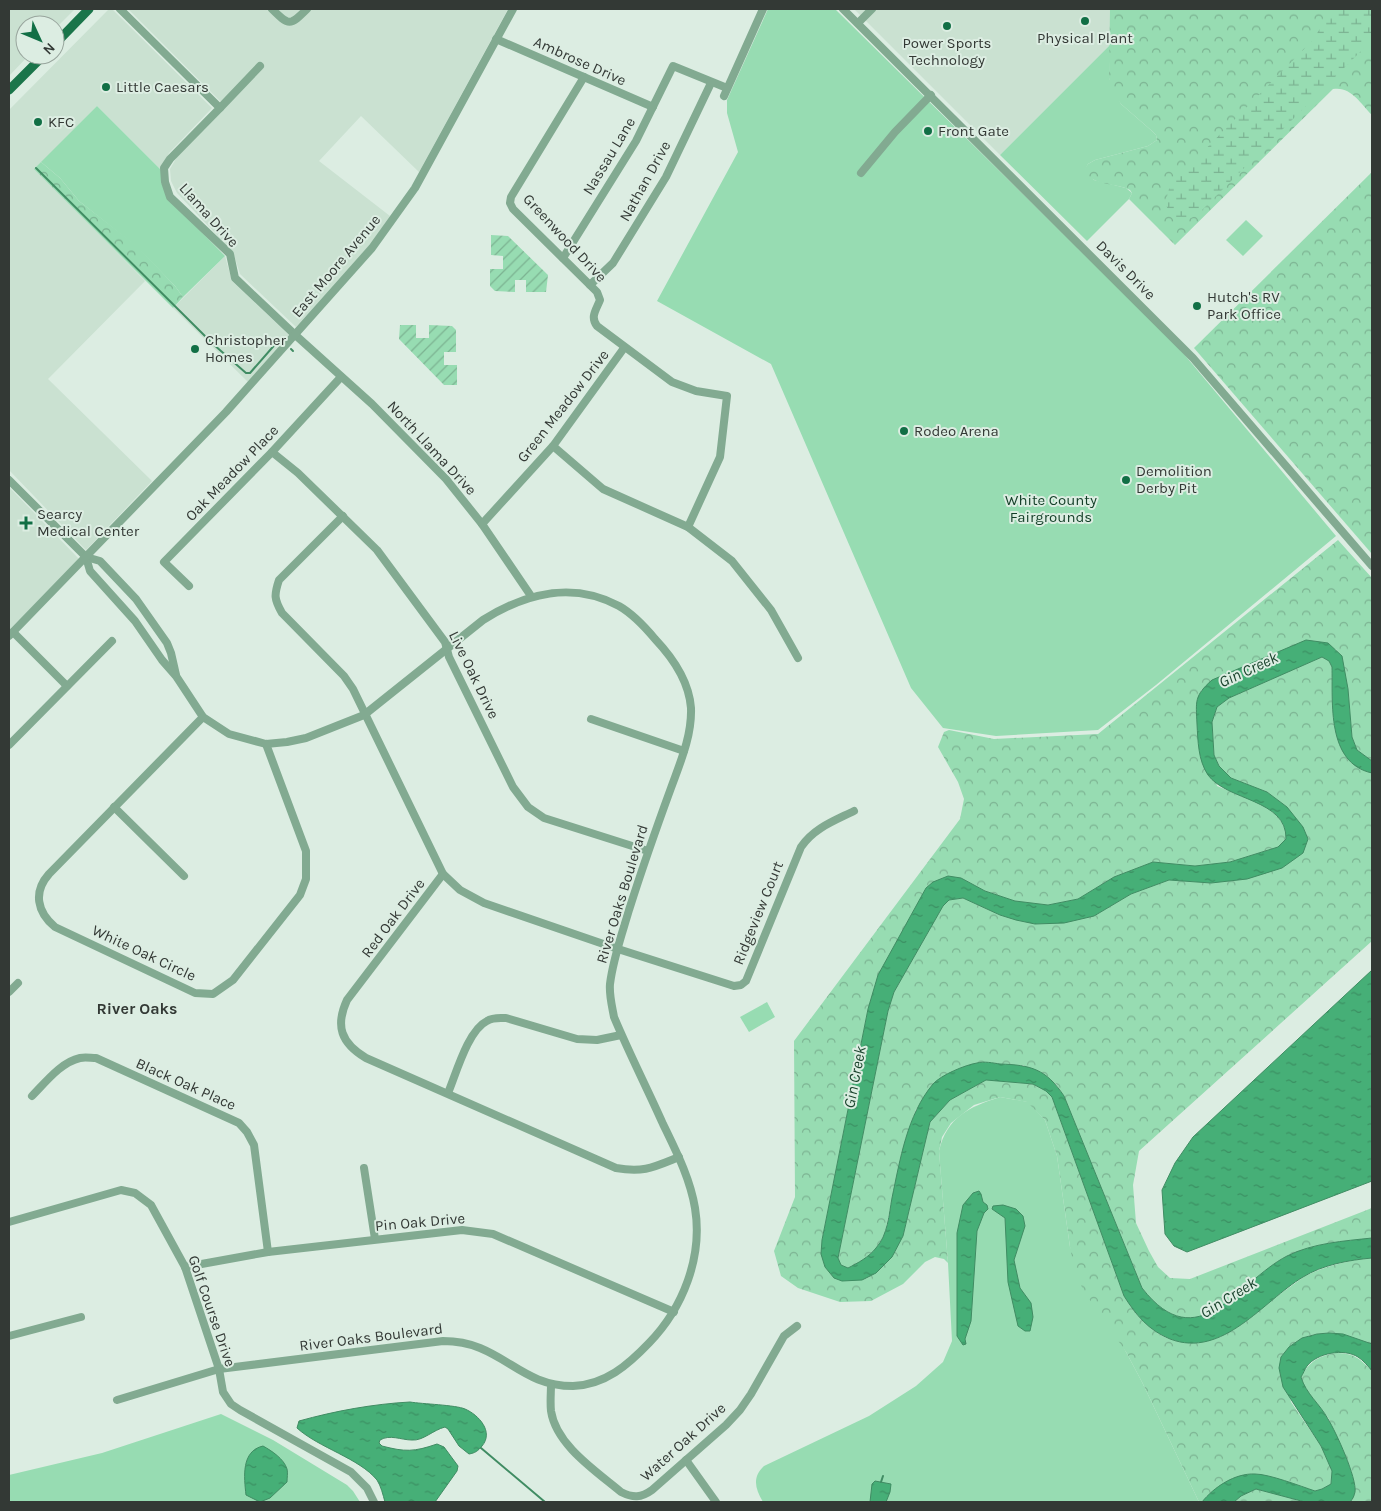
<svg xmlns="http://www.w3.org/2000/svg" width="1381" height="1511" font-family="Karla,sans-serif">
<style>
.built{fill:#cae1d1}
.green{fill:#97dcb2}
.forest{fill:url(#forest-crowns)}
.wetland{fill:url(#wetland-marsh)}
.garden{fill:url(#garden-furrows)}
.water{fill:url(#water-ripples);stroke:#408c63}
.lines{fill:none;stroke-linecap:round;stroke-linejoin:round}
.stream{stroke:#408c63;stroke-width:2}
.minor{stroke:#82aa91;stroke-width:8}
.major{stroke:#1a754a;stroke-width:9}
.poi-dot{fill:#116f45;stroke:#dcede2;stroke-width:2}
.labels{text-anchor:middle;stroke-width:4;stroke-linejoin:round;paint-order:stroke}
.poi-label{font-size:15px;fill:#333935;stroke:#dcede2;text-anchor:start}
.street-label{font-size:15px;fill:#333935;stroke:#dcede2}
.park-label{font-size:15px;fill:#123e27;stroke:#dcede2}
.water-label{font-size:16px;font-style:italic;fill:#1b452e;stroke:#dcede2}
.neighbourhood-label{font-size:16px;font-weight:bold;fill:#333935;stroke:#dcede2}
</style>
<defs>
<pattern id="forest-crowns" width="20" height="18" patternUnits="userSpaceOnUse" patternTransform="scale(1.25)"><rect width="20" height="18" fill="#97dcb2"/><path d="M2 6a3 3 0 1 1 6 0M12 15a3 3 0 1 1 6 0" fill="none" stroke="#7cb392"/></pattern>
<pattern id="wetland-marsh" width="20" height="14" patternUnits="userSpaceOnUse" patternTransform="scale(1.25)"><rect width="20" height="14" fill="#97dcb2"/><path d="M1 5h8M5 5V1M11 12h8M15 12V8" fill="none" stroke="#7cb392"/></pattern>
<pattern id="garden-furrows" width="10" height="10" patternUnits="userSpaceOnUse" patternTransform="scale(1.25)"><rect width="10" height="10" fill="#97dcb2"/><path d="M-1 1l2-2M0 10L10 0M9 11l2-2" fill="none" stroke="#7cb392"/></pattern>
<pattern id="water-ripples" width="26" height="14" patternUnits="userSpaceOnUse" patternTransform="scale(1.25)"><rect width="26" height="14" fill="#46af77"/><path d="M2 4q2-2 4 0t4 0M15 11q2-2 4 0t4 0" fill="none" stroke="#3b8f62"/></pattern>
</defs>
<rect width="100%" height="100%" fill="#dcede2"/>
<!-- built -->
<g class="built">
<polygon points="9,9 75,9 55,29 55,25 25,25 25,55 29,55 9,76"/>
<polygon points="109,9 112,9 212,108 169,153 161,170 97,106 35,169 145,281 48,379 152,481 86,550 9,470 9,110"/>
<polygon points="128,9 508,9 419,172 361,116 319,161 390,216 373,241 354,263 296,327 240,274 233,252 177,193 171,181 170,169 177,157 226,107"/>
<polygon points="854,9 1110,9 1111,44 1000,155"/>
<polygon points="225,256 232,281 290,336 249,383 173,308"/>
<polygon points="9,487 79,559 9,630"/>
</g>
<!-- green -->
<g class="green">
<polygon points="768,9 835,9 1178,347 1336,536 1156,685 1098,730 996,736 943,728 911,688 771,364 657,301 738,152 727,113 727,100"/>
<polygon points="1111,44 1109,78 1121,104 1152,131 1156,135 1157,140 1148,146 1095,160 1088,164 1085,170 1094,180 1126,188 1132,193 1129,199 1087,241 1000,155"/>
<polygon points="97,106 161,170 161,182 168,198 225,256 183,297 175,286 137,247 79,201 60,178 41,162"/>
<polygon points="1246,220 1263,236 1243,256 1226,240"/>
<polygon points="767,1002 775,1017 749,1032 740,1017"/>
<path d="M1000,1097L1028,1102L1045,1120L1057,1156L1070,1247L1142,1382L1199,1502H763C755,1489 752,1477 764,1466L869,1416L916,1386L943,1362L952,1341L948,1263L939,1151C947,1117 969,1107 1000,1097Z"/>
<polygon points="221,1414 273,1440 347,1485 353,1491 360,1502 9,1502 9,1475 102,1453"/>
</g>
<!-- forest -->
<g class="forest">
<path d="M1110,9H1372V115C1360,103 1351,86 1333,89L1175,245L1129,199L1132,193L1130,190C1115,182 1093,187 1084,170L1088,164L1095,160L1148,146L1157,140L1156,135L1152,131L1121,104L1112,91L1109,78Z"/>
<polygon points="41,162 60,178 79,201 137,246 175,286 183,297 173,308 34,169"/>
<polygon points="1372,172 1372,554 1194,348"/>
<path d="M1338,540L1372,578V761L1357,750L1352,737L1348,689L1336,649L1201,690L1217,786C1241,796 1287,807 1286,839L1279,847L1230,862L1195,866L1153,862L1114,877L1078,899L1048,905L1015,901L985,891L961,878L868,1009L822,1240C821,1256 824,1265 834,1278L903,1236L930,1122L950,1100L986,1080L1033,1084L1047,1091L1052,1097L1124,1296C1147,1334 1177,1354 1222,1336L1305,1276C1326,1266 1349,1260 1372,1258V1344C1337,1332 1307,1323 1281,1357L1291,1402L1321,1446L1332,1471L1331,1484L1322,1489L1315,1491L1257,1474L1209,1494L1202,1502H1199L1142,1382L1126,1352L1085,1293L1075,1274L1070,1247L1057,1156L1045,1120L1027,1102L1000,1097L974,1105L951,1123L942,1137L939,1151L948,1263L944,1259L935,1257L925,1262L903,1284L871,1301L840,1302L798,1288L781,1276L774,1251L795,1197L794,1041L960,819L964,799L958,782L938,747L944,732L949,730L994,739L1098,734Z"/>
<path d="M1322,657L1329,661L1332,667C1333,702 1326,763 1372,773V941L1139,1151L1133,1185L1136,1223L1149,1251L1158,1267L1170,1278L1190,1279L1372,1208V1238C1344,1241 1313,1243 1287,1256C1237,1282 1198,1360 1142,1288L1064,1096L1056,1084L1023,1065L916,1109L900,1159L885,1233L877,1248L861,1262L848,1268L841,1265L838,1258L888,1011L894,992L943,906L949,900L963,898L1000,915L1035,924L1094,916L1131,894L1169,880L1211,883L1303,853L1287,807L1267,792L1231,778L1219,766L1214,755L1212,722L1217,707L1229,698Z"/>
<path d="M1335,1353C1354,1353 1359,1358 1372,1371V1502H1350L1353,1499L1329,1419L1304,1387L1301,1377C1310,1361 1317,1357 1335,1353Z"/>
<polygon points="1256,1489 1305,1502 1234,1502 1241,1496"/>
</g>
<!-- wetland -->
<polygon class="wetland" points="1324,9 1372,9 1372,40 1196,216 1182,221 1171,214 1165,204 1169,189 1180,175 1312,41 1325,21"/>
<!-- garden -->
<g class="garden">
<polygon points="491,235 508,236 548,275 546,292 526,292 526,280 515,280 515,292 495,291 490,286 490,269 503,269 503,256 491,255"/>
<polygon points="400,325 416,325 416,338 429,338 429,325 452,326 456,330 456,352 444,352 444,365 457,365 457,385 444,385 399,339"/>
</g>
<!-- water -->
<g class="water">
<path d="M1306,640L1328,643L1342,656L1348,689L1352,737L1357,750L1372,761V773C1326,763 1333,702 1332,667L1329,661L1322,657L1229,698L1217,707L1212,722L1214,755L1219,766L1231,778L1267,792L1287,807L1303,827L1308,839L1303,853L1282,868L1247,879L1211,883L1169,880L1131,894L1094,916L1064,923L1035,924L1016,920L1000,915L963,898L949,900L943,906L894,992L888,1011L838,1258L841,1265L848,1268C858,1263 869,1257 876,1248C888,1235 889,1214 892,1198C900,1160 907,1115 933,1084C941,1075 965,1065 977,1063C984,1061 993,1063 1000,1064C1031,1065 1046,1069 1064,1096L1142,1288C1198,1360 1237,1282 1287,1256C1313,1243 1344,1241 1372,1238V1258C1349,1260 1322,1265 1303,1277C1263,1301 1223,1359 1170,1339C1148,1330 1136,1315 1124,1296L1052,1097L1046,1091L1033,1084L986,1080L950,1100L930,1122L903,1236L892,1257L876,1273L862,1280L842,1281L834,1278L825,1267L821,1254L822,1240L868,1009L878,975L926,888L933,882L948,876L961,878L985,891L1015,901L1048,905L1078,899L1114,877L1153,862L1195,866L1230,862L1278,847L1286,839C1287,799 1227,801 1208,775C1198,760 1198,741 1197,724C1196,701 1194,696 1212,680Z"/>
<polygon points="1372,970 1372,1181 1187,1252 1174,1246 1165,1234 1162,1190 1175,1163 1193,1137"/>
<polygon points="979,1191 981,1194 983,1202 987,1205 988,1209 984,1213 977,1231 971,1321 965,1339 966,1344 963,1345 957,1336 957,1233 963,1205 973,1193"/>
<polygon points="1003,1205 1016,1209 1023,1216 1025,1226 1014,1260 1020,1288 1031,1303 1033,1317 1030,1331 1025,1331 1018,1326 1008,1282 1005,1218 992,1209 993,1206"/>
<path d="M1329,1333L1343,1334L1372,1344V1371C1368,1366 1363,1360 1358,1357C1344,1348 1317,1353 1307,1366C1305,1369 1303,1374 1301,1377C1306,1394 1320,1404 1328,1419C1336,1432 1357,1478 1355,1492C1354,1496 1353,1499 1350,1502H1305L1256,1489L1241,1496L1234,1502H1202C1214,1487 1235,1473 1255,1474C1269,1474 1300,1486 1315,1491L1322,1489L1331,1484L1332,1471L1321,1446L1283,1387L1279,1368L1281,1357L1289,1347L1302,1338L1317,1334Z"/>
<path d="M410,1402C422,1404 456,1405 465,1409C479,1415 494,1432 482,1446C478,1451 475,1453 469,1454L459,1446L448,1429L445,1427C433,1430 423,1441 412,1440C401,1440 390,1434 380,1440L379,1443L382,1446C405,1452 414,1452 437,1444L444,1447L458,1466L457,1471L435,1502H385C383,1495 381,1486 377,1480C359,1458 319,1448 297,1428L299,1421C335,1411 373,1404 410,1402Z"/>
<path d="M263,1446C272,1451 284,1459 287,1469C288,1473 287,1478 287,1482L270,1498L260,1502L246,1495C244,1477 241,1451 263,1446Z"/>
<polygon points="875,1481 891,1484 890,1492 886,1502 870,1502 872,1484"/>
</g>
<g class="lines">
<!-- stream -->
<g class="stream">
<polyline points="36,168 213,344 246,373 250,373 278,341 283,342"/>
<polyline points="291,349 293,351"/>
<polyline points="481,1448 545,1502"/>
<polyline points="881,1482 883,1476"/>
</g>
<!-- minor -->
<g class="minor">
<polyline points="120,9 220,108 170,159 164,168 165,182 170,197 230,254 235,278 292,332 372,404 446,479 482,524 531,596"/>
<path d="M272,9C289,26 290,26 307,9"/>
<polyline points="843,9 1193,358 1372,566"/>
<polyline points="858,23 872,9"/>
<polyline points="496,39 653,107"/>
<path d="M584,77L511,197L510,203L513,209L597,292L600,300C596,310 590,317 597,326L672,382L696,391L727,396L720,457L688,527"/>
<polyline points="724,96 763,9"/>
<polyline points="220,108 260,66"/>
<polyline points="861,173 895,132 931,95"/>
<polyline points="563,258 636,141 673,66 727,88"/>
<polyline points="590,285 613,263 666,177 711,83"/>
<polyline points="553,446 603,489 688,527 732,561 771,610 798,658"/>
<polyline points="272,452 298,473 377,550 445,642 449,657 513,787 528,807 544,818 648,851"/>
<polyline points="9,480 86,557 100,561 136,599 167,643 171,653 176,675"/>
<path d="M343,516L279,580C274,595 274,599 282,613L344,676L353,689L443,874L460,890L484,903L618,949L734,986L741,985L746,981L801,847C814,828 834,821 854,811"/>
<polyline points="482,524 553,446 624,348"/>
<path d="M86,557L90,571L135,621L162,660L176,676L203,717L229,734L266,744L287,742L306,738L364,715L483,620C526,593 572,581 619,606C633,614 645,627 655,639C673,658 689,681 691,708C692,736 680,763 671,788C656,829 642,869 629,910C622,934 613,959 610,984C609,995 612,1006 614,1017C629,1053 647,1088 663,1124C676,1151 690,1178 695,1208C703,1257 683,1308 649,1343C628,1365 605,1385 573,1386C531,1386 514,1362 480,1348C468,1343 456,1341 443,1341L219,1369L117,1400"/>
<polyline points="189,586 164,562 272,452 341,377"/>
<polyline points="13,632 67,686"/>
<polyline points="9,636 226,412 372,248 415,188 513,9"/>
<path d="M203,717L49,874C33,892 37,912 55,927L195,993L213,994L233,980L300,895L306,879V851L266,744"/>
<polyline points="591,719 684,751"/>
<polyline points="9,745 112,641"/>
<polyline points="114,807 184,876"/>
<path d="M443,874L347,1000C335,1026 341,1043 366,1058L616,1168C644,1173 654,1167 679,1157"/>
<polyline points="9,992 18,983"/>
<path d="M448,1093C456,1074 468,1030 487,1021C493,1017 499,1018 506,1018L577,1039L597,1040L621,1035"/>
<path d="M32,1096C45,1083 61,1062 80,1058C85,1057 91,1058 96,1058L239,1123L247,1132L254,1145L268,1252"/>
<polyline points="364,1168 375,1239"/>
<polyline points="9,1222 121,1190 135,1193 151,1205 185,1267 219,1369 223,1392 231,1404 240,1410 351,1472 367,1488 374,1502"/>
<polyline points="185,1267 268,1252 462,1230 493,1234 674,1312"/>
<polyline points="9,1336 81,1317"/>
<path d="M551,1384C551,1393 550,1402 551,1411C556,1445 596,1471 621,1492C633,1498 641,1498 652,1490L726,1425L740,1410L751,1394L784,1336L797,1326"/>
<polyline points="686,1460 716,1502"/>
</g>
<!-- major -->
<g class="major">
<polyline points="55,44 89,9"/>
<polyline points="9,90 44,55"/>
</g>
</g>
<!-- markers -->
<g class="poi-dot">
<circle cx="1085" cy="21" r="5"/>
<circle cx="947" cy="26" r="5"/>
<circle cx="106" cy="87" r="5"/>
<circle cx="38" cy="122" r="5"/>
<circle cx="928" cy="131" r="5"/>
<circle cx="1197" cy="306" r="5"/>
<circle cx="195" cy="349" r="5"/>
<circle cx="904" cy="431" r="5"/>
<circle cx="1126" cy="480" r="5"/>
<path d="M23.5 515.5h5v5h5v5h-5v5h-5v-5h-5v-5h5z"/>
</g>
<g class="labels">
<!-- poi labels -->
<g class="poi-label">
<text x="1085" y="43" text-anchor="middle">Physical Plant</text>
<text x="947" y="48" text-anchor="middle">Power Sports<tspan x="947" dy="17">Technology</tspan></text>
<text x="116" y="92">Little Caesars</text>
<text x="48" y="127">KFC</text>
<text x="938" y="136">Front Gate</text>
<text x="1207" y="302">Hutch's RV<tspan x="1207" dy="17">Park Office</tspan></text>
<text x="205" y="345">Christopher<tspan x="205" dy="17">Homes</tspan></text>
<text x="914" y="436">Rodeo Arena</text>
<text x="1136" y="476">Demolition<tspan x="1136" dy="17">Derby Pit</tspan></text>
<text x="37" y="519">Searcy<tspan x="37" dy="17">Medical Center</tspan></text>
</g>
<!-- street labels -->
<g class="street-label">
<text transform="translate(580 61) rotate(24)" y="5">Ambrose Drive</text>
<text transform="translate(609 156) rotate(-59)" y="5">Nassau Lane</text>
<text transform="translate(645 181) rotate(-61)" y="5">Nathan Drive</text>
<text transform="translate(209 215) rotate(48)" y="5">Llama Drive</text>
<text transform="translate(565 238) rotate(47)" y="5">Greenwood Drive</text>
<text transform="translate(336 266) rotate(-50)" y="5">East Moore Avenue</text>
<text transform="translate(1126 270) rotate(45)" y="5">Davis Drive</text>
<text transform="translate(563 406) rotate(-52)" y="5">Green Meadow Drive</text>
<text transform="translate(432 448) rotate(47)" y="5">North Llama Drive</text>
<text transform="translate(232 473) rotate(-46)" y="5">Oak Meadow Place</text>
<text transform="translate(474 675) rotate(64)" y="5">Live Oak Drive</text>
<text transform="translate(622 894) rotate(-73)" y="5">River Oaks Boulevard</text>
<text transform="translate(758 913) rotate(-68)" y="5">Ridgeview Court</text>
<text transform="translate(393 918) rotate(-53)" y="5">Red Oak Drive</text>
<text transform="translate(144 953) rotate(25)" y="5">White Oak Circle</text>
<text transform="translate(186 1084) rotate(24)" y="5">Black Oak Place</text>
<text transform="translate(420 1222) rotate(-5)" y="5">Pin Oak Drive</text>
<text transform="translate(212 1311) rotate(71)" y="5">Golf Course Drive</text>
<text transform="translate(371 1337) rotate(-7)" y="5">River Oaks Boulevard</text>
<text transform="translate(683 1442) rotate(-42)" y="5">Water Oak Drive</text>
</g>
<!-- park labels -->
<g class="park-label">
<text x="1051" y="505">White County<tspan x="1051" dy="17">Fairgrounds</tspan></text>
</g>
<!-- water labels -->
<g class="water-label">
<text transform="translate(1248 669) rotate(-25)" y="6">Gin Creek</text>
<text transform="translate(854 1077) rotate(-79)" y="6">Gin Creek</text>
<text transform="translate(1228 1297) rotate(-32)" y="6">Gin Creek</text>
</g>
<!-- neighbourhood labels -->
<g class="neighbourhood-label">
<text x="137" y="1014">River Oaks</text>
</g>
</g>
<!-- border -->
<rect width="1381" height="1511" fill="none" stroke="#333935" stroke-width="20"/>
<!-- north arrow -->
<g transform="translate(40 40) rotate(134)"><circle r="24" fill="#dcede2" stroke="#98a59d"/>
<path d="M0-4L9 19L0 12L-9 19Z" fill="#116f45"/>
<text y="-8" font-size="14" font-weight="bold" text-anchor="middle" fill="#333935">N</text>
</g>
</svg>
